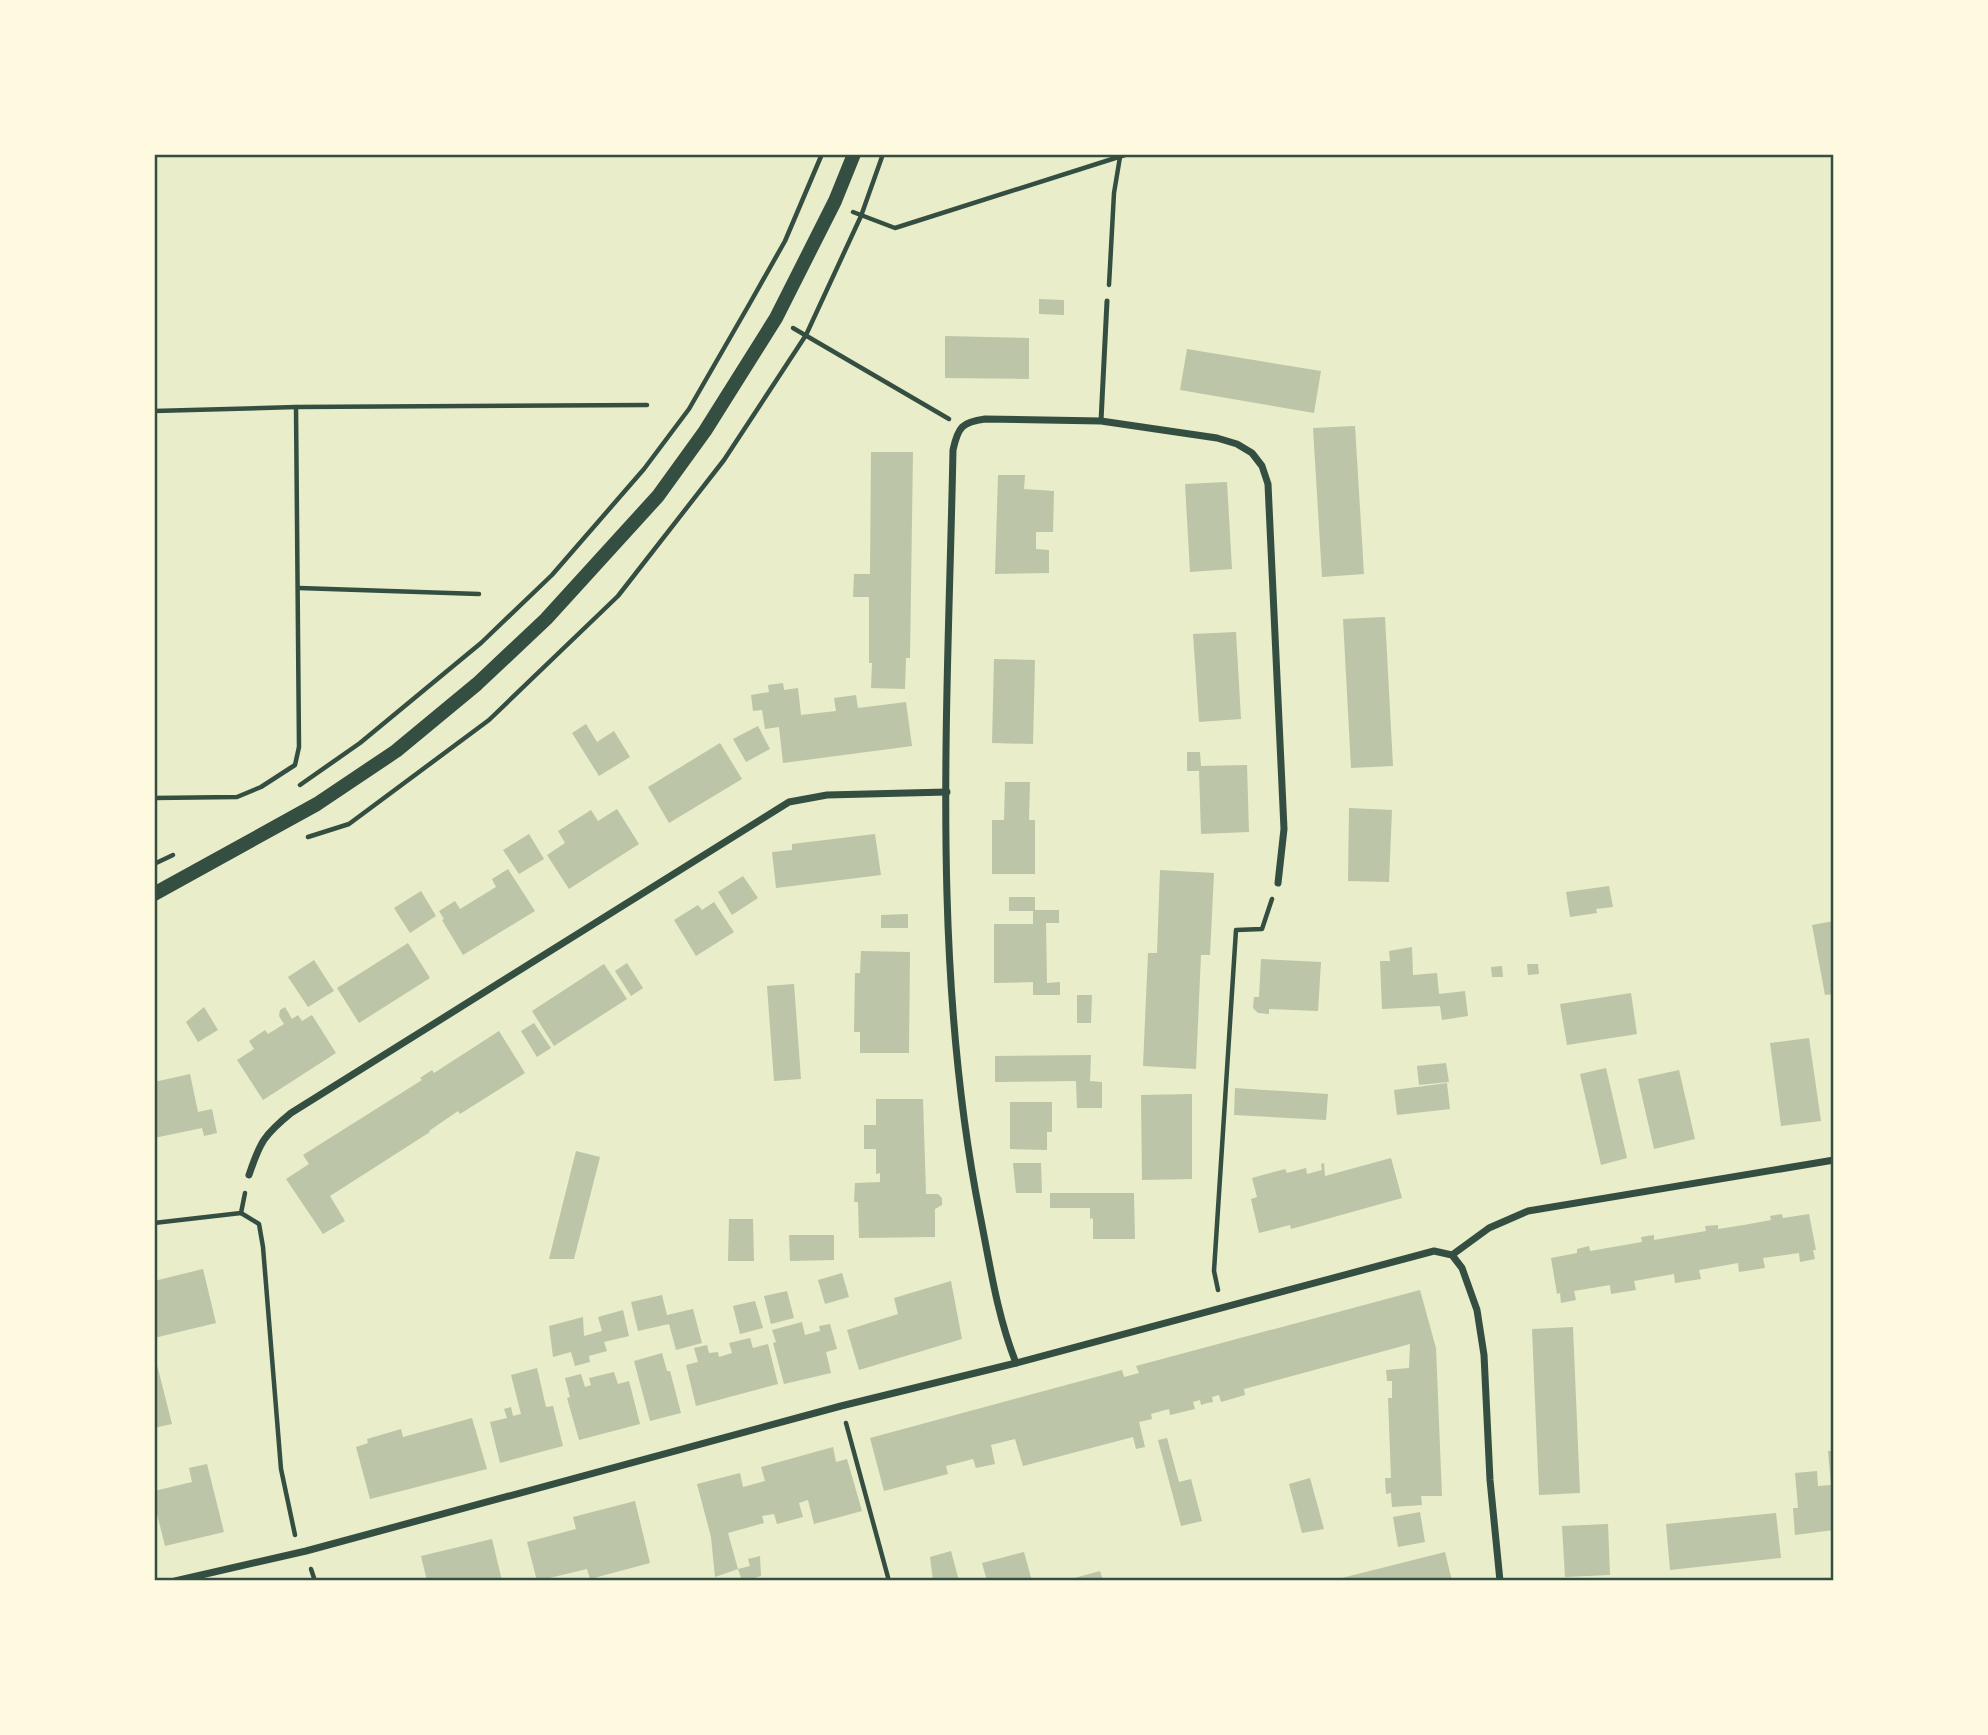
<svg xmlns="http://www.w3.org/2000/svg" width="1988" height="1735" font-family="Raleway,sans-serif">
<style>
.building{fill:#bcc5a7}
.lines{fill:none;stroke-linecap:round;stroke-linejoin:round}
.path{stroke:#344e41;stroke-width:4.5}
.service{stroke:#344e41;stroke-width:5}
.minor{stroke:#344e41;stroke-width:7}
.secondary{stroke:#344e41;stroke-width:14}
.neatline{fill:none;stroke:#344e41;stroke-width:2.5}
</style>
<rect width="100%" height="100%" fill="#e9edc9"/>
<!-- building -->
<g class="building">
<polygon points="1039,299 1064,300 1064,315 1039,314"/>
<polygon points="945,336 1029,338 1029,379 945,378"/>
<polygon points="1187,349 1321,371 1314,413 1180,390"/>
<polygon points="1355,426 1364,574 1322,577 1313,428"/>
<polygon points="871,452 913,452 910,658 906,658 905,689 871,688 872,663 869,663 869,597 853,597 854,574 870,574"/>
<polygon points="998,475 1025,475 1024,489 1054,491 1053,532 1036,532 1036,549 1049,550 1049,573 995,574"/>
<polygon points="1227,482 1232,569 1190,572 1185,484"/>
<polygon points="1385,617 1393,766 1351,768 1343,619"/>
<polygon points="1236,632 1241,719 1199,722 1193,634"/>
<polygon points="994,659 1035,660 1033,744 992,743"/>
<polygon points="783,683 784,690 798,688 801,715 836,711 834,698 856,695 858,708 906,702 912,746 783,763 779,727 765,729 762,710 753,711 751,695 769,692 768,685"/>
<polygon points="586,724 597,742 614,731 630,757 599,776 572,733"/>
<polygon points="758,726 770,749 746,762 733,739"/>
<polygon points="720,743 742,779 669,823 648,787"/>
<polygon points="1187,752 1200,752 1201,766 1247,765 1249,832 1201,834 1199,771 1187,771"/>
<polygon points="1005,782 1030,782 1029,820 1035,820 1035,874 992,874 992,820 1004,820"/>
<polygon points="1349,808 1392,810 1389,882 1348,881"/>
<polygon points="617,809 639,844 569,889 547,855 565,843 558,831 591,810 598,821"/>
<polygon points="529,834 544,859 519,874 503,850"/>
<polygon points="875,834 881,875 776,888 772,852 792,850 792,844"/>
<polygon points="508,869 535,911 463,955 442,920 444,919 439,911 455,901 460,909 496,887 492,879"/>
<polygon points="1160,870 1214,873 1210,955 1201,955 1196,1069 1143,1066 1148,953 1157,953"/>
<polygon points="743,876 758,898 732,915 718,892"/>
<polygon points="1609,886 1613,907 1596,909 1597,913 1570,917 1566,892"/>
<polygon points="421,891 436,916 410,933 394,908"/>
<polygon points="1009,897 1035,897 1035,910 1059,910 1059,923 1046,923 1047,983 1060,982 1060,995 1033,995 1033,982 994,983 994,924 1033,924 1033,911 1009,911"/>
<polygon points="714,902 734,932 696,956 674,920 698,905 702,910"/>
<polygon points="908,914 908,928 881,928 881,915"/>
<polygon points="1834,921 1834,994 1825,995 1812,925"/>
<polygon points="408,943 430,978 359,1023 337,988"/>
<polygon points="1412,947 1413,975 1437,973 1439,994 1465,991 1468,1016 1442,1020 1440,1006 1382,1009 1380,961 1390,961 1389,951"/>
<polygon points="861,951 910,952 909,1053 860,1053 860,1032 854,1032 855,973 860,973"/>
<polygon points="1261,959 1321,962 1318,1011 1269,1009 1269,1014 1258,1013 1253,1008 1254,997 1259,997"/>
<polygon points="314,960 334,991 308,1007 288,977"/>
<polygon points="627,963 643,988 631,996 615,971"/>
<polygon points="604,964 627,999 554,1046 532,1011"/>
<polygon points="1527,964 1538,964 1539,974 1528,975"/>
<polygon points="1502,966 1503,977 1492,977 1491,967"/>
<polygon points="794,984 801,1079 774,1081 767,986"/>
<polygon points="1631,993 1637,1034 1567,1045 1560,1004"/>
<polygon points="1077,995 1092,995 1091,1023 1077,1023"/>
<polygon points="204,1007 218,1030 198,1042 186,1022"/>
<polygon points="285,1007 292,1019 298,1015 302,1021 312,1015 336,1053 263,1100 237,1060 254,1049 249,1041 265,1030 268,1034 284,1024 279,1016 280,1010"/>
<polygon points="534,1023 551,1048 537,1057 521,1031"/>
<polygon points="499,1031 525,1073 460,1114 458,1111 429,1131 430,1132 330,1196 345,1221 323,1234 286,1179 309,1164 303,1155 422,1080 420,1078 432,1070 434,1073"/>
<polygon points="1809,1038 1821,1121 1781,1126 1770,1043"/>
<polygon points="1091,1055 1090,1081 1102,1082 1102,1108 1077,1108 1076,1081 995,1082 995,1056"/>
<polygon points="1446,1063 1449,1082 1419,1085 1417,1066"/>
<polygon points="1606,1068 1627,1158 1601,1165 1580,1074"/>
<polygon points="1679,1070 1695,1139 1654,1149 1638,1079"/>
<polygon points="190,1074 198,1112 212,1109 217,1133 204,1136 202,1128 154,1138 154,1082"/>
<polygon points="1447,1083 1450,1109 1397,1115 1394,1090"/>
<polygon points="1235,1088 1328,1094 1326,1120 1234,1115"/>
<polygon points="1192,1094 1192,1179 1142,1180 1141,1095"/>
<polygon points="876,1099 923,1099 926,1194 938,1194 942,1198 942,1205 935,1209 935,1237 859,1238 858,1202 854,1202 855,1183 880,1182 880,1173 876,1174 876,1149 864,1149 864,1125 876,1125"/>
<polygon points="1010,1102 1052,1102 1052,1132 1047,1132 1047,1150 1010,1149"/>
<polygon points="576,1151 600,1157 574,1259 549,1259"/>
<polygon points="1391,1158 1402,1198 1291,1229 1290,1225 1259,1233 1251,1199 1257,1197 1252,1178 1285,1169 1287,1173 1306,1168 1307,1174 1322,1170 1321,1164 1324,1163 1325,1176"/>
<polygon points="1013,1163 1041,1163 1042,1193 1016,1193"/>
<polygon points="1050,1193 1134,1193 1135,1239 1093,1239 1093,1218 1090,1219 1090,1208 1050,1208"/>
<polygon points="1782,1214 1783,1218 1809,1214 1816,1250 1813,1250 1815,1259 1800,1262 1799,1253 1763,1258 1765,1268 1739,1272 1738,1263 1699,1270 1701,1279 1675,1283 1674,1274 1634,1281 1636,1290 1611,1294 1610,1285 1574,1291 1576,1300 1561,1303 1560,1293 1557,1294 1551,1258 1577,1253 1577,1249 1589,1246 1590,1251 1642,1242 1641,1237 1654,1235 1654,1240 1706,1231 1705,1226 1718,1225 1718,1229 1744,1225 1771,1220 1770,1216"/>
<polygon points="729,1219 753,1219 754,1261 728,1261"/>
<polygon points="789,1235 834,1235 834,1260 790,1261"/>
<polygon points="203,1269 216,1323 154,1338 154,1281"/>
<polygon points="842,1273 849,1297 825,1304 818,1280"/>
<polygon points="951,1281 962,1339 859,1370 847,1330 898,1314 894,1298"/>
<polygon points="1420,1290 1436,1348 1442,1496 1421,1496 1422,1505 1392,1507 1391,1493 1386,1494 1385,1478 1391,1478 1388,1398 1392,1398 1392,1381 1387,1381 1386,1370 1409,1368 1410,1344 1244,1389 1245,1395 1221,1402 1219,1395 1212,1397 1213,1402 1207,1403 1201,1405 1200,1400 1193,1402 1195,1409 1170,1415 1169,1409 1151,1414 1152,1419 1139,1422 1145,1447 1136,1449 1133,1437 1023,1466 1015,1439 991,1445 995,1464 976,1468 973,1459 946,1466 948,1474 884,1491 870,1438 1122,1370 1124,1377 1139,1373 1136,1366"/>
<polygon points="787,1291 794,1318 771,1324 764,1296"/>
<polygon points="662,1295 667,1315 693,1309 702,1343 676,1350 669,1324 638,1331 631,1302"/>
<polygon points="755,1301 763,1328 740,1334 733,1306"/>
<polygon points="623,1310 629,1336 604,1342 607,1351 589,1356 590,1362 575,1366 571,1352 553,1357 549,1326 583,1317 584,1336 602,1331 598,1317"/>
<polygon points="802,1322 805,1335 820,1331 819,1326 830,1324 837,1349 826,1352 831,1373 784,1384 773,1343 776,1342 772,1330"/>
<polygon points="1573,1327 1580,1493 1539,1495 1532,1329"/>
<polygon points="750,1338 753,1348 768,1344 778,1384 696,1406 686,1365 698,1362 694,1348 707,1345 709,1353 718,1352 719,1357 732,1353 729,1343"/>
<polygon points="154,1353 172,1424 154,1428"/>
<polygon points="662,1353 667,1371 670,1371 681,1413 650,1421 634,1361"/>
<polygon points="537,1368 546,1407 553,1406 563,1446 500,1463 490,1422 507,1418 504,1409 511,1407 513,1416 521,1414 511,1375"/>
<polygon points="614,1372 618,1384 629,1381 640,1424 579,1440 567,1398 570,1397 565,1378 581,1374 585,1387 591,1385 589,1378"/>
<polygon points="472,1418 487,1469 370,1499 356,1447 368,1443 367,1439 401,1429 403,1437"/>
<polygon points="1167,1438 1179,1482 1191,1479 1202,1521 1181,1526 1158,1440"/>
<polygon points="833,1447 836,1462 847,1459 862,1511 814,1524 808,1500 799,1503 803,1517 777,1524 774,1514 762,1516 764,1523 728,1533 738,1569 715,1577 711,1537 697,1484 740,1473 743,1487 765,1481 761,1467"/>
<polygon points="1828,1451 1834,1451 1834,1530 1795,1535 1793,1508 1798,1508 1795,1473 1817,1471 1818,1486 1831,1485"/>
<polygon points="207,1464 224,1532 165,1546 154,1502 154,1491 192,1482 189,1468"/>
<polygon points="1310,1478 1324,1529 1302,1533 1289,1484"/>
<polygon points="635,1501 650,1563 590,1579 587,1569 537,1581 527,1542 576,1529 573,1517"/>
<polygon points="1420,1512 1425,1542 1398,1547 1393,1517"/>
<polygon points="1776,1513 1781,1558 1670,1570 1666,1524"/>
<polygon points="1608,1524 1610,1575 1565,1577 1562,1526"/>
<polygon points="492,1539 502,1581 427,1581 421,1556"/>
<polygon points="951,1551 959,1581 933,1581 930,1557"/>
<polygon points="1024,1552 1032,1581 987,1581 982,1563"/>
<polygon points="1445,1552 1452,1581 1334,1581 1334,1580"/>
<polygon points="760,1556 761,1576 754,1578 755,1581 742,1581 738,1569 750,1566 748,1559"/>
<polygon points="1100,1571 1103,1581 1067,1581 1067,1580"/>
</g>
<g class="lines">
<!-- path -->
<g class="path">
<polyline points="853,212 895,228 1128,154"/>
<polyline points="1109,285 1114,193 1120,157"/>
<polyline points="793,328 949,419"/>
<polyline points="154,411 296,407"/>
<polyline points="299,588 479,594"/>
<polyline points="300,785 360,743 481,643 552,575 644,469 689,409 750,303 785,241 822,154"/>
<polyline points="154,798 237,797 261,787 295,765 299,747 296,407 647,405"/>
<polyline points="308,837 349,824 489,720 618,596 724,460 806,335 861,216 883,154"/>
<polyline points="154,864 173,855"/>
<polyline points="245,1193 241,1213 259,1224 263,1247 281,1469 295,1535"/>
<polyline points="154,1223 241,1213"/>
<polyline points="1218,1290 1214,1271 1236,930 1262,929 1272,899"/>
<polyline points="846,1423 889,1581"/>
<polyline points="311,1569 315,1581"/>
</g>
<!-- service -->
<polyline class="service" points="1101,421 1107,301"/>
<!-- minor -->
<g class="minor">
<path d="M249,1175C260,1142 264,1135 291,1113L789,802L827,795L947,792"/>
<polyline points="1452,1255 1489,1228 1528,1211 1834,1160"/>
<path d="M1016,1363C997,1315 990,1265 980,1215C930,964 948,703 953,450C958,427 962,422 985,419L1101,421L1217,438L1237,444L1252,453L1262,466L1268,484L1284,829L1278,883"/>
<polyline points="175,1581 306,1551 841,1406 1016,1363 1434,1251 1452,1255 1462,1268 1477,1310 1484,1355 1490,1480 1500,1581"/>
</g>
<!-- secondary -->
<polyline class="secondary" points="154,894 317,804 396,751 477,684 546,619 658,496 705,431 776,318 835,201 854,154"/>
</g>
<!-- border -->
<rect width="1988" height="1735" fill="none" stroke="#fefae0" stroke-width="312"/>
<rect x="156" y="156" width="1676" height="1423" class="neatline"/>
</svg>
